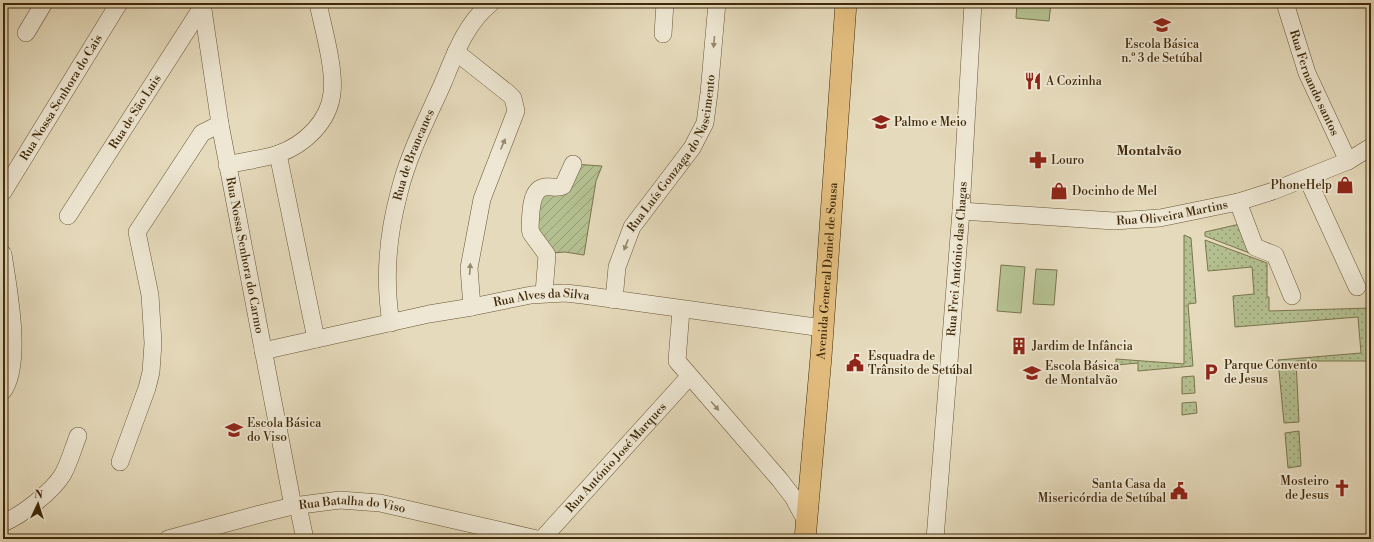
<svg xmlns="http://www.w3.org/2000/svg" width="1374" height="542" font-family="'Libre Bodoni',serif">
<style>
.grass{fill:url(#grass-dots);stroke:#7a754d}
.garden{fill:url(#garden-furrows);stroke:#7a754d}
.pitch{fill:#b4c091;stroke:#7a754d}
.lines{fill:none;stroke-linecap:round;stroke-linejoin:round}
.minor-casing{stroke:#695636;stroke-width:18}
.major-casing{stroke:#402a09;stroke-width:22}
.minor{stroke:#eee7d3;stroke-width:17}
.major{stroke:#e2bd7e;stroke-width:21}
.oneway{fill:#97886e}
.labels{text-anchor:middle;stroke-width:3.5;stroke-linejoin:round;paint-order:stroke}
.poi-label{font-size:12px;fill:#402a09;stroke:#eee7d3;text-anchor:start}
.street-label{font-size:12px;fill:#402a09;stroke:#eee7d3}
.neighbourhood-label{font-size:13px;font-weight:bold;fill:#402a09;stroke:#eee7d3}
</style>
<defs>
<pattern id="grass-dots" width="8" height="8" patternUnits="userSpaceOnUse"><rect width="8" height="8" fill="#b4c091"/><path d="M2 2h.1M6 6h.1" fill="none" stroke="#949c75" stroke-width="1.8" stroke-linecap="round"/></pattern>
<pattern id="garden-furrows" width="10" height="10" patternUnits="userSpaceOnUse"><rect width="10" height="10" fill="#b4c091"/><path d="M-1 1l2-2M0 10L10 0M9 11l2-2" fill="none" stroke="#949c75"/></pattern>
</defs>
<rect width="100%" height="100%" fill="#e5dabb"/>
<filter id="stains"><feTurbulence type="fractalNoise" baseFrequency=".005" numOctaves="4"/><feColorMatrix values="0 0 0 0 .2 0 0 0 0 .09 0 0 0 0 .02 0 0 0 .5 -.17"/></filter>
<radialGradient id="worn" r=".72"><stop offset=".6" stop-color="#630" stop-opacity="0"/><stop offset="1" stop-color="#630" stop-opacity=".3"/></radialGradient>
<!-- grass -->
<g class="grass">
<polygon points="1240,224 1252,254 1205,236 1205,232"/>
<polygon points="1184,235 1191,238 1196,303 1188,304 1193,366 1138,371 1138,363 1116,365 1116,359 1184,364"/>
<polygon points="1205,240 1267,263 1267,297 1269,297 1269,311 1371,308 1371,361 1296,361 1299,422 1284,423 1278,360 1361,353 1358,317 1235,327 1233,296 1254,294 1252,267 1208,271"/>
<polygon points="1194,376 1195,393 1182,394 1182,377"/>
<polygon points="1196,402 1197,413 1182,415 1182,403"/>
<polygon points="1299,431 1301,466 1288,468 1285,433"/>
</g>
<!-- garden -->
<polygon class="garden" points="573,164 602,166 596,181 584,255 565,252 552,253 531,233 535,194 557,188"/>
<!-- pitch -->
<g class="pitch">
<polygon points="1017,3 1051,3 1049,21 1016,18"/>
<polygon points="1001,265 1025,267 1021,313 997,311"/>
<polygon points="1036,269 1057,270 1054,305 1033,304"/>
</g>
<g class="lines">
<!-- minor casing -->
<g class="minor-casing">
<g id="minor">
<path id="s1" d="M202,3L220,124L293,506"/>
<path id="s2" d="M1285,3L1307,73L1348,161"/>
<polyline points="26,33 44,3"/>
<polyline points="663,34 665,3"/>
<polyline points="456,52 509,94 513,98 516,111 482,199 469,268 472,307"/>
<polyline points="278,154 316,339"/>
<path d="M227,165C244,161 262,159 278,154C304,145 329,122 332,93C335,68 323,28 318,3"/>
<polyline points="1307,178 1357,287"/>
<path id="s3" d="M3,192L119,3"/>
<polyline points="1238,202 1255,247 1275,255 1292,296"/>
<path id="s4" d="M961,211L1114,221L1160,218L1238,202L1273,191L1348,161L1371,147"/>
<path id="s5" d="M68,216L202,7"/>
<path d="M3,254C8,287 23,363 3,391"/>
<path d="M544,293L547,255L531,233L530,228C531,217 529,189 545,187C551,186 557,189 563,186L573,164"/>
<path id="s6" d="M614,300L617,267L632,227L692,148L705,123L709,93L717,3"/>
<polyline points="681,310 677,361 780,480 793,497 806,521"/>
<path id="s7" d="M391,323C384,280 388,234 399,193C408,155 427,119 443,83C455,54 466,23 491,3"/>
<path id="s8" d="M263,351L429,314L472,307L531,295L565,293L583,295L823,328"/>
<polyline points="120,462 147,388 151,372 153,343 150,295 137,232 202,133 220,124"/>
<polyline points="298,506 305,539"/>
<path d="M3,523C21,516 53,491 63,474C69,463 73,449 78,436"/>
<path id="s9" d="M168,539L260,514L293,506L340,500L380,503L537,539"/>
<path id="s10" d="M542,539L689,377"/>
<path id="s11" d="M935,539L961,211L973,3"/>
</g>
</g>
<!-- major casing -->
<g class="major-casing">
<g id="major">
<path id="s12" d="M805,539L821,357L846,3"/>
</g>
</g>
<!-- minor -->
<use href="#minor" class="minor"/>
<!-- major -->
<use href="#major" class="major"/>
</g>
<!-- one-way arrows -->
<defs><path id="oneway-solid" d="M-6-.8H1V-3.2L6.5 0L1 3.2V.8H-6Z"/></defs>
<g class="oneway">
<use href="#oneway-solid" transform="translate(714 42) rotate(95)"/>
<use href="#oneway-solid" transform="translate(503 144) rotate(-67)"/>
<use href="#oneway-solid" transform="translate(626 245) rotate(111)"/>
<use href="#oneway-solid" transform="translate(470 269) rotate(-86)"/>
<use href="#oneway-solid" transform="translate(715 406) rotate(49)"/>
</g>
<!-- icons -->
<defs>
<g id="school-bare" transform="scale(1.38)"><path d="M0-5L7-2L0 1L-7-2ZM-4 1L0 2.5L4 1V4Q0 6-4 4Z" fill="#8f2418" stroke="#eee7d3" stroke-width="2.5" paint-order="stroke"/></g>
<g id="restaurant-bare" transform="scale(1.38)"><path d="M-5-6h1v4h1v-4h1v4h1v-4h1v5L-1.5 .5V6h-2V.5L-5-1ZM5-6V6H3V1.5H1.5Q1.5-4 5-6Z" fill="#8f2418" stroke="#eee7d3" stroke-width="2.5" paint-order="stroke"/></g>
<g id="pharmacy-bare" transform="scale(1.38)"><path d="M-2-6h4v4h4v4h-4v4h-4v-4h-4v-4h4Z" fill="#8f2418" stroke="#eee7d3" stroke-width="2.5" paint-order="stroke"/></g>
<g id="shop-bare" transform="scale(1.38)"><path d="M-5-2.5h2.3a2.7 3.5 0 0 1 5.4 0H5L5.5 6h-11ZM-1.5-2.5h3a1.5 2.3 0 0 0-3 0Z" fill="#8f2418" stroke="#eee7d3" stroke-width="2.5" paint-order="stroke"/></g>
<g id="building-bare" transform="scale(1.38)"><path d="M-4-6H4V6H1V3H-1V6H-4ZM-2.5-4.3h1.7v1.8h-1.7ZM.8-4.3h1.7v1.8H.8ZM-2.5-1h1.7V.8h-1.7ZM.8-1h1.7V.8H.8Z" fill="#8f2418" stroke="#eee7d3" stroke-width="2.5" paint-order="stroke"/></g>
<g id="civic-bare" transform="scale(1.38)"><path d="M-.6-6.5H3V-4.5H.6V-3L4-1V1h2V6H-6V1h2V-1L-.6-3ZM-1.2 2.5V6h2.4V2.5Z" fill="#8f2418" stroke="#eee7d3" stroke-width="2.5" paint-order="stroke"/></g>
<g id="parking-bare" transform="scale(1.38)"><path d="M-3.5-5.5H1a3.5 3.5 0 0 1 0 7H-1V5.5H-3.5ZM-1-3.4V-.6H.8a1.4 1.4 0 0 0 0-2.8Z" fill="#8f2418" stroke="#eee7d3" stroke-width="2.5" paint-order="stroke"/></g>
<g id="church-bare" transform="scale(1.38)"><path d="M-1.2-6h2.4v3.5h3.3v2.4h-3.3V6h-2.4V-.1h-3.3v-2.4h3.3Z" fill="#8f2418" stroke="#eee7d3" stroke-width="2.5" paint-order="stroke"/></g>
</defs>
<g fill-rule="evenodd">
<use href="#school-bare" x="1162" y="25"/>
<use href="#restaurant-bare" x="1033" y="81"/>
<use href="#school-bare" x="881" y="122"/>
<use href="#pharmacy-bare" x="1038" y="160"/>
<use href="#shop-bare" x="1345" y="185"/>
<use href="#shop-bare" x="1059" y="191"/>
<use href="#building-bare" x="1019" y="346"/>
<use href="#civic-bare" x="855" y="363"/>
<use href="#parking-bare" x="1211" y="372"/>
<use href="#school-bare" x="1032" y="373"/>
<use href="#school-bare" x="234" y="430"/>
<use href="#church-bare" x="1342" y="488"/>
<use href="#civic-bare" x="1179" y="491"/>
</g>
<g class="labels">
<!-- poi labels -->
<g class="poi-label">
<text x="1162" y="48" text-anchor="middle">Escola Básica<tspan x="1162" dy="14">n.º 3 de Setúbal</tspan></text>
<text x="1046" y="85">A Cozinha</text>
<text x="894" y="126">Palmo e Meio</text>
<text x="1051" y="164">Louro</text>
<text x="1332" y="189" text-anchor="end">PhoneHelp</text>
<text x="1072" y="195">Docinho de Mel</text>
<text x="1032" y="350">Jardim de Infância</text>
<text x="868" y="360">Esquadra de<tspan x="868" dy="14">Trânsito de Setúbal</tspan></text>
<text x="1224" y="369">Parque Convento<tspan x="1224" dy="14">de Jesus</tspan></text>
<text x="1045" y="370">Escola Básica<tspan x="1045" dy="14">de Montalvão</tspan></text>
<text x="247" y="427">Escola Básica<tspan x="247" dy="14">do Viso</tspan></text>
<text x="1329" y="485" text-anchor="end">Mosteiro<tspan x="1329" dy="14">de Jesus</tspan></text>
<text x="1166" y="488" text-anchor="end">Santa Casa da<tspan x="1166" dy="14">Misericórdia de Setúbal</tspan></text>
</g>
<!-- street labels -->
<g class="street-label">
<text dy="4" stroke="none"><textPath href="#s2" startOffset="85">Rua Fernando santos</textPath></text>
<text dy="4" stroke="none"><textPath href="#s3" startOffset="111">Rua Nossa Senhora do Cais</textPath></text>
<text dy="4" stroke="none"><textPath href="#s5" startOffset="124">Rua de São Luis</textPath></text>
<text dy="4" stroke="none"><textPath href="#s6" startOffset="162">Rua Luís Gonzaga do Nascimento</textPath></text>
<text dy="4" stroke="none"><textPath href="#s7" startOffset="172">Rua de Brancanes</textPath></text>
<text dy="4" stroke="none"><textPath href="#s4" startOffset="212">Rua Oliveira Martins</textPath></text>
<text dy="4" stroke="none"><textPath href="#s1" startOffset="256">Rua Nossa Senhora do Carmo</textPath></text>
<text dy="4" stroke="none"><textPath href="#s11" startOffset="281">Rua Frei António das Chagas</textPath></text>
<text dy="4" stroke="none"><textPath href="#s12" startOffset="269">Avenida General Daniel de Sousa</textPath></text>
<text dy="4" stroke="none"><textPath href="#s8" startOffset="284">Rua Alves da Silva</textPath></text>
<text dy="4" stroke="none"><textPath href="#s10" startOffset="110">Rua António José Marques</textPath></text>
<text dy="4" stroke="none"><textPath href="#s9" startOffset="189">Rua Batalha do Viso</textPath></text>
</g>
<!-- neighbourhood labels -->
<g class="neighbourhood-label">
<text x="1149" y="155">Montalvão</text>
</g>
</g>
<!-- margin -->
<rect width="1374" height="542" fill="none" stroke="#e5dabb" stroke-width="16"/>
<rect x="4" y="4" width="1366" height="534" fill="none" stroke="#402a09" stroke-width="2"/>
<rect x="8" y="8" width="1358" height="526" fill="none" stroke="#402a09"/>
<!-- north arrow -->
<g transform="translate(38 504) rotate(4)" stroke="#eee7d3" stroke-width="3" paint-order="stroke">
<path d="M0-3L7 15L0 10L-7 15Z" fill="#402a09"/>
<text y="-6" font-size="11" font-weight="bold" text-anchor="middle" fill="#402a09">N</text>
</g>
<rect width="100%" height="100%" filter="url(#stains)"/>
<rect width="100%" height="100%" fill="url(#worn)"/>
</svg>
